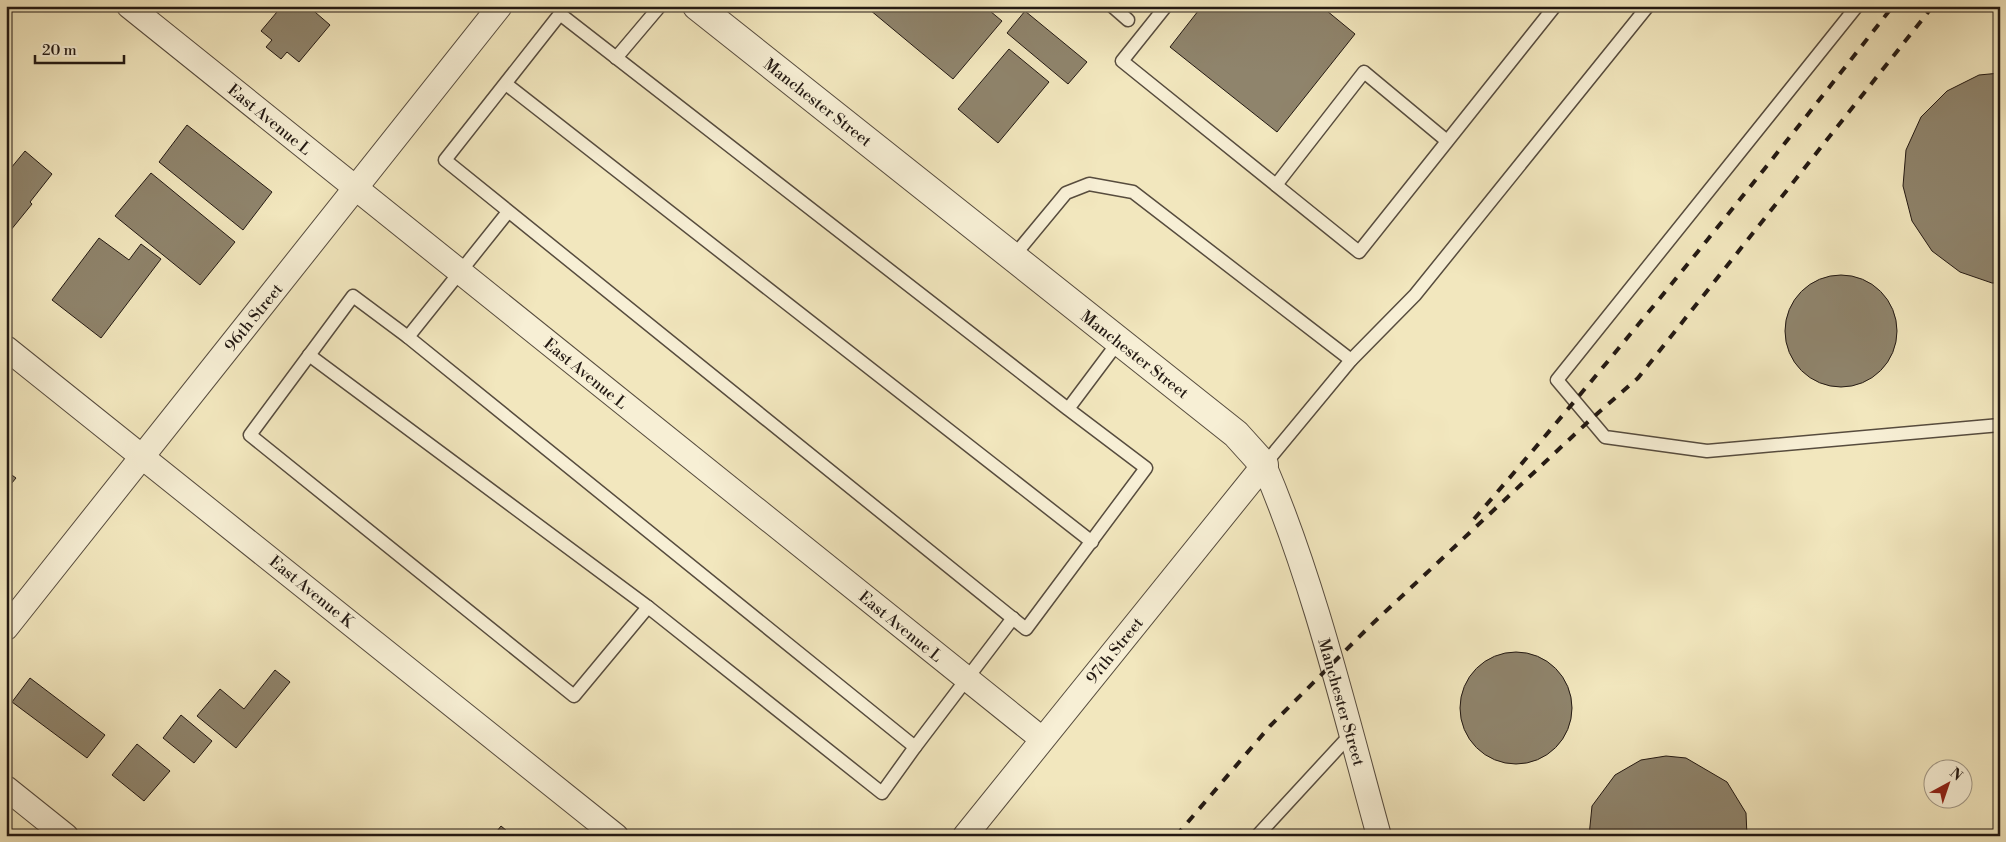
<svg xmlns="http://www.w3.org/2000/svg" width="2006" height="842" font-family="'Libre Bodoni',serif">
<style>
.building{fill:#8f846c;stroke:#231913}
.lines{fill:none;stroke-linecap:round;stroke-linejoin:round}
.service-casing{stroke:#574c3e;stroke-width:15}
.minor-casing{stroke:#574c3e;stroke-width:26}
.tertiary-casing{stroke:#574c3e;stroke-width:30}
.service{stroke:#f7efd5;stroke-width:12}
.minor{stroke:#f7efd5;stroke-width:24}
.tertiary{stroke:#f7efd5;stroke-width:28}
.rail{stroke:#231913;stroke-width:4;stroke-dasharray:9 9;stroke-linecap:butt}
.labels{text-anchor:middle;stroke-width:4;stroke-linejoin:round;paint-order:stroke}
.street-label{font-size:16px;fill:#231913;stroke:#f7efd5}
</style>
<rect width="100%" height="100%" fill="#f2e7be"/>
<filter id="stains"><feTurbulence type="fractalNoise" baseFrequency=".004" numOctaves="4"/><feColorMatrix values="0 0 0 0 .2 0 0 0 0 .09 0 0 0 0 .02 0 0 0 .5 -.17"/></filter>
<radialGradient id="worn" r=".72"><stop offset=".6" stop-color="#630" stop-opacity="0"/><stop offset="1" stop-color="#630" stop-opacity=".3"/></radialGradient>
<!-- building -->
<g class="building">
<polygon points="282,6 308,6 330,25 299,62 287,52 281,59 266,47 272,40 261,31"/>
<polygon points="873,6 984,6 1002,21 953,79 870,10"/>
<polygon points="1202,6 1321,6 1355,34 1277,132 1170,47"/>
<polygon points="1025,11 1087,62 1068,84 1007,33"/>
<polygon points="1009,49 1049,82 998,143 958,109"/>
<polygon points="2000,73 2000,283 1992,283 1960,272 1932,251 1912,221 1903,186 1906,150 1921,117 1947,91 1979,75"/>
<polygon points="187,125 272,192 243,230 159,162"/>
<polygon points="25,151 52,174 30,202 32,204 6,236 6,174"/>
<polygon points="151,173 235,242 200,285 115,216"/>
<polygon points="99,238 129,260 141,244 161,259 101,338 52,300"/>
<circle cx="1841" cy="331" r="56"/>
<polygon points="6,471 16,478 6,490"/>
<circle cx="1516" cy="708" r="56"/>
<polygon points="2000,668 2000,720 1995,690"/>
<polygon points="275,670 290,682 236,748 197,716 220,689 244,709"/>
<polygon points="30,678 105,735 87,758 12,702"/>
<polygon points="181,715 212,741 194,763 163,738"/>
<polygon points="137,744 170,771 144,801 112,775"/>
<polygon points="1666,756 1686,758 1727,782 1746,813 1747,836 1589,836 1592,806 1615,775 1641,760"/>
<polygon points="501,826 513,836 493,836"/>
</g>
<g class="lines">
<!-- service casing -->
<g class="service-casing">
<g id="service">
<polyline points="1112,6 1128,20"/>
<polyline points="1166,6 1122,61 1359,252 1555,6"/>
<polyline points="1857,6 1557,380 1605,437 1707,451 2000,425"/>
<polyline points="616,58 660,6"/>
<polyline points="506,84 1092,542"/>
<polyline points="1276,185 1364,72 1447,141"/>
<polyline points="508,212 408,337 915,747 1013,618"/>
<polyline points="1013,257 1066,193 1089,184 1133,192 1351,360"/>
<polyline points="408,337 353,296 250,435 574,696 648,607 882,793 915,747"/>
<polyline points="309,355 648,607"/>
<polyline points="1068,409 1146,468 1026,629 445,160 560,14 1068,409 1119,341"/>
<polyline points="1264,465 1351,360 1415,295 1648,6"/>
<polyline points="1257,836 1351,734"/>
</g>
</g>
<!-- minor casing -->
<g class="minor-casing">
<g id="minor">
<polyline points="129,6 1042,739"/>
<polyline points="6,348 616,836"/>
<polyline points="6,628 500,6"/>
<polyline points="6,788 66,836"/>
<path d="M965,836L1264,465C1314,582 1345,713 1379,836"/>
</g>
</g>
<!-- tertiary casing -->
<g class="tertiary-casing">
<polyline id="tertiary" points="697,6 1236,434 1264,465"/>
</g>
<!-- service -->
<use href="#service" class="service"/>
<!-- minor -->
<use href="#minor" class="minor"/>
<!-- tertiary -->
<use href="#tertiary" class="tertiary"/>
<!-- rail -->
<g class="rail">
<path d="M1474,519C1619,352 1757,180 1893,6"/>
<polyline points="1176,836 1270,726 1370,626 1590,420 1638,378 1933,6"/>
</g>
</g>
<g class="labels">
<!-- street labels -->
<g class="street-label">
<text transform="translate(818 102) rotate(38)" y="6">Manchester Street</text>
<text transform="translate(270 119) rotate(39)" y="6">East Avenue L</text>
<text transform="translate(253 317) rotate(-51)" y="6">96th Street</text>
<text transform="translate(1135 354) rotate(38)" y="6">Manchester Street</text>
<text transform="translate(586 373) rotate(39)" y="6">East Avenue L</text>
<text transform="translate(312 591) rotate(39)" y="6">East Avenue K</text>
<text transform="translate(901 626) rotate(39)" y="6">East Avenue L</text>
<text transform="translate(1114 650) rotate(-51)" y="6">97th Street</text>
<text transform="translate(1342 702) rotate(74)" y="6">Manchester Street</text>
</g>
</g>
<!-- margin -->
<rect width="2006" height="842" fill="none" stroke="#f2e7be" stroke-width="25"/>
<rect x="8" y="8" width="1991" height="827" fill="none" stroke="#231913" stroke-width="2.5"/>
<rect x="12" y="12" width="1981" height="817" fill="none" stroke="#231913"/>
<!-- north arrow -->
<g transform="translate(1948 784) rotate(40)"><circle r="24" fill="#f7efd5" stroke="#a29987"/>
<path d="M0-4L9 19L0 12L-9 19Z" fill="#8f2418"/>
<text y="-8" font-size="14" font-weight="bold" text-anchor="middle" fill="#231913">N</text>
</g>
<!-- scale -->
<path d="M35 55v8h89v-8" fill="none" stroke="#231913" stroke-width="2.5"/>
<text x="42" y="55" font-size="15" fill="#231913" stroke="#f7efd5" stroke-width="4" paint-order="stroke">20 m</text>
<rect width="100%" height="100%" filter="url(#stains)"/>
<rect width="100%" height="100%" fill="url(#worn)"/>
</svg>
